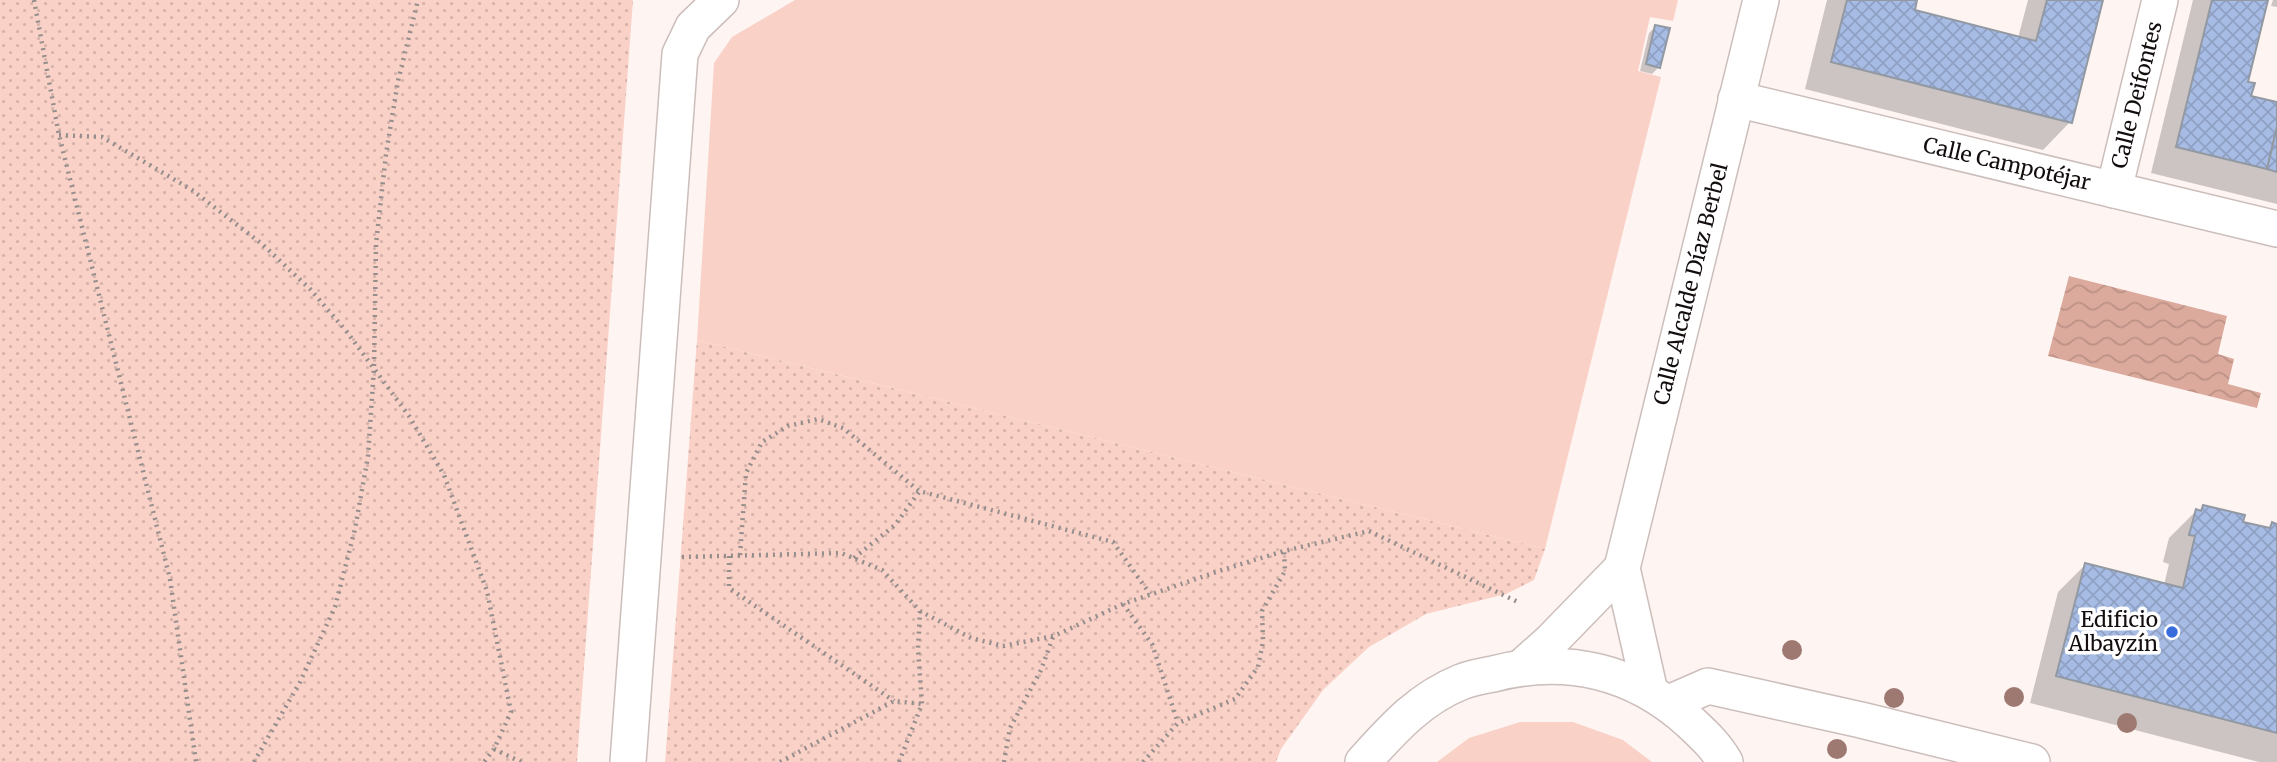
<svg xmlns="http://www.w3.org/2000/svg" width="2277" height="762" font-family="Merriweather,serif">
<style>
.green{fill:#fad1c7}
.park{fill:url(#park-dots)}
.water{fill:url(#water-waves)}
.shadow{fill:#0003}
.building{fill:url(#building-cross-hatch);stroke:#9399a2;stroke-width:2}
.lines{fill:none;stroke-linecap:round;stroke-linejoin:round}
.minor-casing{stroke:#ccbebb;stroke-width:38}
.path{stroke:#958e8d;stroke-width:4.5;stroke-dasharray:2 5;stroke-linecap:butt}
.minor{stroke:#fff;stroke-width:35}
.tree{fill:#9e7971}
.poi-dot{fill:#386cdc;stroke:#fff;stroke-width:2.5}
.labels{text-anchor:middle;stroke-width:7;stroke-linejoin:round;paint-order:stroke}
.street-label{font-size:21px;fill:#130e0d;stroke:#fff}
.poi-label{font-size:21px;fill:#130e0d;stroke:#fff;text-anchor:end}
</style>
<defs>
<pattern id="park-dots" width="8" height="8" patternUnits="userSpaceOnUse" patternTransform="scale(1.75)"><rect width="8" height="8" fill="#fad1c7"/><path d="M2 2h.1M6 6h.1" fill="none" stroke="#d5b2aa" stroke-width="1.8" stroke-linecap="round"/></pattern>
<pattern id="water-waves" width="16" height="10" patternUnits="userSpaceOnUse" patternTransform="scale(1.75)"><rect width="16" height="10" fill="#dcaa9d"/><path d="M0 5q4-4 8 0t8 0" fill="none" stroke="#bc9186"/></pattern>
<pattern id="building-cross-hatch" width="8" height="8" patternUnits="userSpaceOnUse" patternTransform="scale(1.75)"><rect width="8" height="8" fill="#a7bce5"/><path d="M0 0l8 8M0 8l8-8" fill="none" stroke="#8fa0c3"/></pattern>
</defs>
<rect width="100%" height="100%" fill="#fef5f3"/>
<!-- green -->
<g class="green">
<polygon points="795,0 1678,0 1673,21 1650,17 1638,71 1661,77 1545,549 697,340 714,63 732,37"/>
<polygon points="1520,722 1573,722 1623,740 1652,762 1437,762 1469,738"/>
</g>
<!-- park -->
<g class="park">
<polygon points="0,0 633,0 577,762 0,762"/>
<polygon points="697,340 1545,549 1534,580 1506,594 1426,614 1369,647 1323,690 1281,749 1276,762 665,762"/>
</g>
<!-- water -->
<polygon class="water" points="2069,276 2227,316 2218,354 2234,359 2228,384 2261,393 2257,408 2048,356"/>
<!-- shadow -->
<g class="shadow">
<polygon points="1827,0 1916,0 1913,11 2018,38 2028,0 2101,0 2070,122 2043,150 1805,89"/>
<polygon points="2193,0 2266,0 2246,83 2249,97 2277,104 2277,204 2151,173"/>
<polygon points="2273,0 2277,0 2277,7 2271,6"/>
<polygon points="1655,27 1659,67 1652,74 1640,71 1649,33"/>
<polygon points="2204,507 2241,523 2267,530 2272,524 2277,526 2277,762 2259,762 2030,703 2058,592 2085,565 2164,585 2169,564 2163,562 2169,538 2196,511 2199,512"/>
</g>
<!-- building -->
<g class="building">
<polygon points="1847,0 1917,0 1915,10 2036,41 2047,0 2103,0 2072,123 1831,62"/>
<polygon points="2212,0 2268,0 2248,82 2255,83 2251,96 2277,102 2277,127 2267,169 2176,147"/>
<polygon points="1655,25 1670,28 1660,68 1646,64"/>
<polygon points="2277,127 2277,172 2267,169"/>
<polygon points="2203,505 2245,515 2243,522 2270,528 2272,522 2277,524 2277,733 2056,676 2085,563 2183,588 2195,536 2189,535 2196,509 2201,511"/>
</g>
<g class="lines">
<!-- minor casing -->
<g class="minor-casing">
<g id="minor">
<polyline points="1736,99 2277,229"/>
<polyline points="2114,190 2160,0"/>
<polyline points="1523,666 1551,641 1622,568"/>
<polyline points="1650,692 1622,568 1761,0"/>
<polyline points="1669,703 1708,686 1861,720 2032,762"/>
<polyline points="628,762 680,54 693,27 721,0"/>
<path d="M1363,762C1393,729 1419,699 1461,682C1471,678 1482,676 1493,674C1566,655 1634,671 1690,722C1704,735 1716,746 1725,762"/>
</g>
</g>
<!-- path -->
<g class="path">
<polyline points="34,0 59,135 170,579 196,762"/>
<polyline points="59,135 102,137 192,190 262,244 310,289 347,332 409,416 444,475 487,591 511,712 494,749 484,762"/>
<polyline points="740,555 746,473 762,442 788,426 818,419 843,428 919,491 1113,542 1150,594"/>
<polyline points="729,556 729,588 894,701"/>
<polyline points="682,557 841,553 882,570 920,611 971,638 1003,646 1054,636 1123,604 1225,569 1284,551 1369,531 1520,603"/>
<polyline points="854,558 895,525 919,492"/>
<polyline points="1123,604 1152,644 1178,723"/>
<polyline points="494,749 521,762"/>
<polyline points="254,762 300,682 335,607 355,529 368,456 374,368 376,244 386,154 398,81 418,0"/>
<polyline points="780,762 894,701 922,704"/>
<polyline points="899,762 922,704 918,649 920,611"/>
<polyline points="1004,762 1010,728 1041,670 1053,637"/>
<polyline points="1143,762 1178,723 1235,699 1258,667 1263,642 1262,611 1285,571 1284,551"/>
</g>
<!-- minor -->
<use href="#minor" class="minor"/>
</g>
<!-- trees -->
<g class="tree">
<circle cx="1792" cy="650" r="10"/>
<circle cx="2014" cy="697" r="10"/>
<circle cx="1894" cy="698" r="10"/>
<circle cx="2127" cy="723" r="10"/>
<circle cx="1837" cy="749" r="10"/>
</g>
<!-- markers -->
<circle class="poi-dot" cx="2172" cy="632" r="7"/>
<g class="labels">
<!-- street labels -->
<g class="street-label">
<text transform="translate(2137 95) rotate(-76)" y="7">Calle Deifontes</text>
<text transform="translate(2007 164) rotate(13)" y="7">Calle Campotéjar</text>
<text transform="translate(1691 284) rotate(-76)" y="7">Calle Alcalde Díaz Berbel</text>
</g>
<!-- poi labels -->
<g class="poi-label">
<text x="2158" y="627">Edificio<tspan x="2158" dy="24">Albayzín</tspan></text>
</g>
</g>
</svg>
